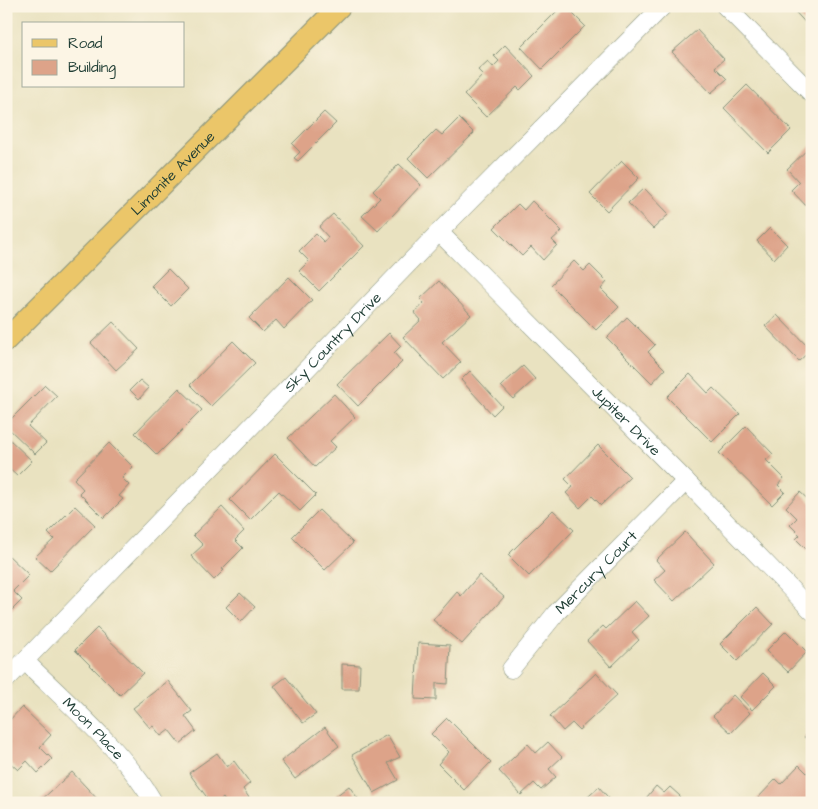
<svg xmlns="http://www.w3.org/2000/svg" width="818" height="809" font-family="'Architects Daughter',sans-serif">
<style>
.building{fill:#dda389}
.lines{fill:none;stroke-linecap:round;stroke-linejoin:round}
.minor-casing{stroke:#84907a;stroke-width:19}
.major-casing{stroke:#84907a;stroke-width:23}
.minor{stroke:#fff;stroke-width:18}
.major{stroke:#ebc669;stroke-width:21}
.labels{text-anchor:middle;stroke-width:5;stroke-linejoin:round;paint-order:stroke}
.street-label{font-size:15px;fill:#1f3d34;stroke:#fcf5e5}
</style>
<rect width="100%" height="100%" fill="#fcf5e5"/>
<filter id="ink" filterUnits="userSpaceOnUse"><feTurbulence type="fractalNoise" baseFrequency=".02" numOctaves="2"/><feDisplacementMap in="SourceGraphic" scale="10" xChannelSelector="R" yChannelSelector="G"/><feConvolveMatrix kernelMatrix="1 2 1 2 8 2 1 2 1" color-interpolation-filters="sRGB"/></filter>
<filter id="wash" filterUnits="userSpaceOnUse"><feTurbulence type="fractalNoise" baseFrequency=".0096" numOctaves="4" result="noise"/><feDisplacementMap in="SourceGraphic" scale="20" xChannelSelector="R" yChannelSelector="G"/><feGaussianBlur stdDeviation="1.12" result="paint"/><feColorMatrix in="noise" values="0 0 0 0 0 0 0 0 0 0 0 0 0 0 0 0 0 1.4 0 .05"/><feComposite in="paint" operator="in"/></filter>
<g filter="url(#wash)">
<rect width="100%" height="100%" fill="#e9e2c0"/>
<g id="blocks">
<!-- building -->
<g class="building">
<polygon points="562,6 565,6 585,26 542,69 521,47"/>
<polygon points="790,6 812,6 812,30"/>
<polygon points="697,30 724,59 715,67 727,79 711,93 672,52"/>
<polygon points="505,45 534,76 520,90 517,87 486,117 464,95 483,75 478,70 488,61 493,67 499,61 494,56"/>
<polygon points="747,85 791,130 768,153 724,108"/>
<polygon points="324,112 336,123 298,161 294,158 300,152 292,144"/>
<polygon points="459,118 474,133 428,178 408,158 436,130 442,135"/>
<polygon points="812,145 812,208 810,210 791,190 799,182 787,169"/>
<polygon points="622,161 639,178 607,211 590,194"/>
<polygon points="399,164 421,185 378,231 362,216 380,198 373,191"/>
<polygon points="644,188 669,214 653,229 628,203"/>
<polygon points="532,201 562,231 552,240 557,245 543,260 531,247 522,256 494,228 518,204 524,210"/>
<polygon points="333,214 364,246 319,291 299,271 309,261 299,251 316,234 324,242 328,237 319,227"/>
<polygon points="770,228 787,245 774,259 757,241"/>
<polygon points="574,261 584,271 590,265 607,282 601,289 619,307 596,330 551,285"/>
<polygon points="168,269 188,289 171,306 151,286"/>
<polygon points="289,277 312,300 284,329 276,320 263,332 249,318"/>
<polygon points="439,281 471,315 442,342 461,362 443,379 403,337 421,320 414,312 424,303 420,299"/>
<polygon points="777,315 811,350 799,361 765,326"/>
<polygon points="627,317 655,345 648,352 665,369 652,383 607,338"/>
<polygon points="113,322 139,349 116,370 91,343"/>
<polygon points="389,333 401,346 394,353 402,362 358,406 337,384"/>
<polygon points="233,341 255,363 211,406 190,385"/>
<polygon points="523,366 535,379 513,399 501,386"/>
<polygon points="470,371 502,406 493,415 461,380"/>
<polygon points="690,374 708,393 713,388 740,414 712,442 667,397"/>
<polygon points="140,380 149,388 139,399 130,390"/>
<polygon points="45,385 57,396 28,426 46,443 35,454 6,426 6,424"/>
<polygon points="179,388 202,410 157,455 135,433"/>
<polygon points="334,394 355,417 330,441 336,447 315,467 288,438"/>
<polygon points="746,426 773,454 766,460 784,478 778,485 785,492 772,505 719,453"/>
<polygon points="6,436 32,461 17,476 6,466"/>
<polygon points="109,443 133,467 122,478 129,485 119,496 123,499 104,518 79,493 83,489 74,479"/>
<polygon points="598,445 630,477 601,505 592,496 580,508 566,493 573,487 565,479"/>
<polygon points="275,454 316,495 300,511 279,491 250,520 230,500"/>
<polygon points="800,492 812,503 812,555 796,539 800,535 790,525 797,518 786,507"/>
<polygon points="75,506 95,525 50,571 35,557 54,539 48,533"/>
<polygon points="222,507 244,531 235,540 243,548 222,569 224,570 214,580 191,556 203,545 193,535"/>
<polygon points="319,510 353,543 325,570 292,537"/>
<polygon points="553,510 574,530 529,576 508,555"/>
<polygon points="685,532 714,563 674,601 654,580 665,570 656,560"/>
<polygon points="6,553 29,575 13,591 22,600 6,616"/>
<polygon points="479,575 504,597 462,644 433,620 457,592 461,596"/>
<polygon points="240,593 255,607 241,622 226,607"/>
<polygon points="635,601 649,616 632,632 639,640 611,667 587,641 603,626 606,629"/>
<polygon points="757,607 773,624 737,661 720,644"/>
<polygon points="97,628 143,673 120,695 75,650"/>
<polygon points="786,631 807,652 788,672 766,651"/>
<polygon points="418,643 450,645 448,684 436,683 436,700 415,699"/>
<polygon points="342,664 360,665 359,689 342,689"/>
<polygon points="596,673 617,695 579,730 572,723 563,731 550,716"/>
<polygon points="763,673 776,686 752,710 740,697"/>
<polygon points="286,677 316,714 303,723 274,686"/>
<polygon points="168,681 192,711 185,716 196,731 180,744 169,730 161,736 153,726 150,728 133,708"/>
<polygon points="733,695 750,713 731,733 713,716"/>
<polygon points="22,707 51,735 40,747 52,759 38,773 27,761 18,770 6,759 6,724"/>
<polygon points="447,718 491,762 464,790 438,764 449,752 431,734"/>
<polygon points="325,727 339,746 295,779 281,761"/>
<polygon points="812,730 812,745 804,737"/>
<polygon points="387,735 400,757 388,763 398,780 374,793 352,755"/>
<polygon points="548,742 562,757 549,769 556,777 541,790 534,783 521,795 499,771 528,744 536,753"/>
<polygon points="217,753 227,767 234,761 250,783 243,789 250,799 245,803 226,803 223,798 217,803 211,803 189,773"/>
<polygon points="799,765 812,778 812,796 805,803 759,803 756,800 776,779 781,784"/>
<polygon points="72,772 101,803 41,803 40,801"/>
<polygon points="349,786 361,803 329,803 328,802"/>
<polygon points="656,786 664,793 670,787 680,796 674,803 642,803"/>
<polygon points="599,787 613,803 581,803"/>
</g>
</g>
</g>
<g filter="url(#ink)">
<use href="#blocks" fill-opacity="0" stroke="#84907a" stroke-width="1"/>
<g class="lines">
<!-- minor casing -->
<g class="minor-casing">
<g id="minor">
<polyline points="725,6 812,94"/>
<path id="s1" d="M439,232L686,481L812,611"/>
<path id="s2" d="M25,661C67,703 125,752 154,803"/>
<path id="s3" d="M511,669L556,613L686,481"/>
<path id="s4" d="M6,680L439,232L663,6"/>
</g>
</g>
<!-- major casing -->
<g class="major-casing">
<g id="major">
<path id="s5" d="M6,340L340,6"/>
</g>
</g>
<!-- minor -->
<use href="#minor" class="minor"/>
<!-- major -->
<use href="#major" class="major"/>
</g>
</g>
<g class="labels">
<!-- street labels -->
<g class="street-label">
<text dy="5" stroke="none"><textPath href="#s5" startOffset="236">Limonite Avenue</textPath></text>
<text dy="5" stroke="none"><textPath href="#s4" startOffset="470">Sky Country Drive</textPath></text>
<text dy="5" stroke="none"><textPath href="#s1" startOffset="266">Jupiter Drive</textPath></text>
<text dy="5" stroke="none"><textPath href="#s3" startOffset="129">Mercury Court</textPath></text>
<text dy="5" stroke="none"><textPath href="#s2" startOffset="96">Moon Place</textPath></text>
</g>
</g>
<!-- margin -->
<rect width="818" height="809" fill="none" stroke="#fcf5e5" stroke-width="25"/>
<!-- legend -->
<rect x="22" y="22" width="162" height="65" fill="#fcf5e5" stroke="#a4ab9e"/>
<rect x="32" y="39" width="25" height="8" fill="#ebc669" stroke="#a4ab9e"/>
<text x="68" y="48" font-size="15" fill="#1f3d34">Road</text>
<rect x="32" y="60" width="25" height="15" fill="#dda389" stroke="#a4ab9e"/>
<text x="68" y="72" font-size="15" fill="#1f3d34">Building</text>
</svg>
